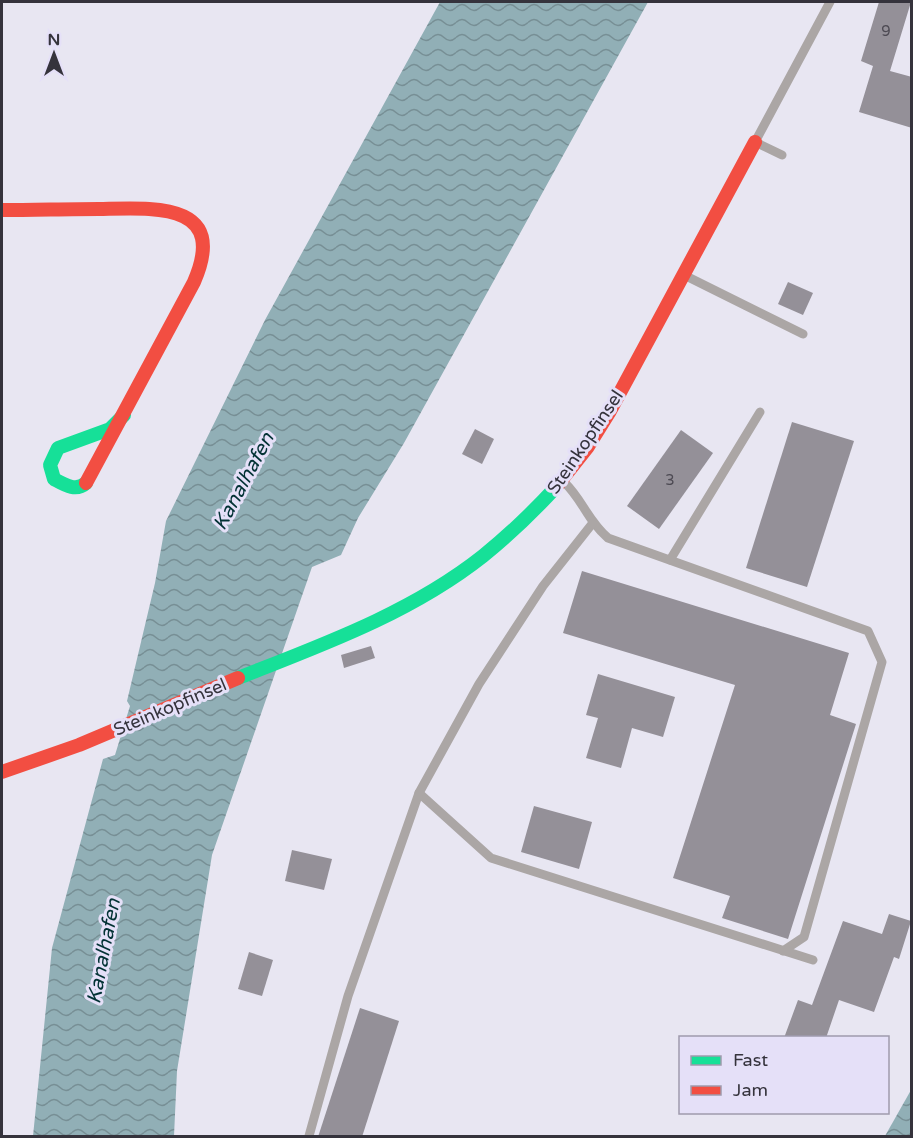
<svg xmlns="http://www.w3.org/2000/svg" width="913" height="1138" font-family="'Varela Round',sans-serif">
<style>
.water{fill:url(#water-waves)}
.building{fill:#949098}
.lines{fill:none;stroke-linecap:round;stroke-linejoin:round}
.lane{stroke:#aba6a5;stroke-width:9}
.fast{stroke:#16e098;stroke-width:14}
.jam{stroke:#f24e42;stroke-width:14}
.labels{text-anchor:middle;stroke-width:6;stroke-linejoin:round;paint-order:stroke}
.number-label{font-size:15px;fill:#4d4a53}
.street-label{font-size:18px;fill:#35333c;stroke:#e5e0f8}
.water-label{font-size:20px;font-style:italic;fill:#033235;stroke:#e5e0f8}
</style>
<defs>
<pattern id="water-waves" width="16" height="10" patternUnits="userSpaceOnUse" patternTransform="scale(1.5)"><rect width="16" height="10" fill="#91afb6"/><path d="M0 5q4-4 8 0t8 0" fill="none" stroke="#778f95"/></pattern>
</defs>
<rect width="100%" height="100%" fill="#e8e6f2"/>
<!-- water -->
<g class="water">
<polygon points="440,2 648,2 404,443 358,518 341,555 312,567 212,855 177,1071 174,1136 33,1136 52,948 103,759 115,755 130,706 127,701 155,583 166,521 265,320"/>
<polygon points="911,1090 911,1136 885,1136"/>
</g>
<!-- building -->
<g class="building">
<polygon points="879,2 911,2 890,71 912,77 912,128 859,112 873,66 861,61"/>
<polygon points="788,282 813,293 803,315 778,304"/>
<polygon points="792,422 854,441 807,587 746,568"/>
<polygon points="475,429 494,439 482,464 462,454"/>
<polygon points="681,430 713,453 659,529 627,506"/>
<polygon points="582,571 849,653 830,715 856,724 788,939 722,918 730,896 673,878 735,685 563,633"/>
<polygon points="371,646 375,658 344,668 341,655"/>
<polygon points="598,674 675,697 663,737 632,728 621,768 586,758 598,718 586,715"/>
<polygon points="534,806 592,822 579,869 521,852"/>
<polygon points="292,850 332,859 324,890 285,881"/>
<polygon points="889,914 911,921 899,959 894,957 874,1012 839,1000 826,1038 784,1038 798,1000 812,1005 843,921 882,934"/>
<polygon points="249,952 273,960 262,996 238,989"/>
<polygon points="360,1008 399,1021 362,1137 318,1137"/>
</g>
<g class="lines">
<!-- lane -->
<g class="lane">
<polyline points="782,155 755,142 830,2"/>
<polyline points="686,276 803,334"/>
<path d="M564,482C583,500 587,520 608,538L868,631L882,662L804,937L783,951"/>
<polyline points="670,560 760,412"/>
<polyline points="419,793 491,858 813,960"/>
<polyline points="309,1136 348,996 419,793 479,684 543,586 592,524"/>
</g>
<!-- fast -->
<g class="fast">
<path d="M86,483C76,492 65,485 54,479L50,465L58,448L110,429L124,415"/>
<path d="M238,678C322,645 411,613 483,556C509,535 533,512 556,487"/>
</g>
<!-- jam -->
<g class="jam">
<path d="M2,210C34,210 67,209 99,209C153,208 229,201 194,282L86,483"/>
<polyline points="556,487 587,448 610,411 755,142"/>
<polyline points="2,772 79,745 238,678"/>
</g>
</g>
<g class="labels">
<!-- number labels -->
<g class="number-label">
<text x="886" y="36">9</text>
<text x="670" y="485">3</text>
</g>
<!-- street labels -->
<g class="street-label">
<text transform="translate(585 442) rotate(-56)" y="6">Steinkopfinsel</text>
<text transform="translate(170 707) rotate(-23)" y="6">Steinkopfinsel</text>
</g>
<!-- water labels -->
<g class="water-label">
<text transform="translate(243 481) rotate(-62)" y="7">Kanalhafen</text>
<text transform="translate(103 951) rotate(-79)" y="7">Kanalhafen</text>
</g>
</g>
<!-- border -->
<rect width="913" height="1138" fill="none" stroke="#35333c" stroke-width="6"/>
<!-- legend -->
<rect x="679" y="1036" width="210" height="78" fill="#e5e0f8" stroke="#9f9bad" stroke-width="1.5"/>
<rect x="691" y="1056" width="30" height="9" fill="#16e098" stroke="#9f9bad" stroke-width="1.5"/>
<text x="733" y="1066" font-size="18" fill="#35333c">Fast</text>
<rect x="691" y="1086" width="30" height="9" fill="#f24e42" stroke="#9f9bad" stroke-width="1.5"/>
<text x="733" y="1096" font-size="18" fill="#35333c">Jam</text>
<!-- north arrow -->
<g transform="translate(54 54)" stroke="#e5e0f8" stroke-width="4.5" paint-order="stroke">
<path d="M0-4.5L10 22L0 15L-10 22Z" fill="#35333c"/>
<text y="-9" font-size="16" font-weight="bold" text-anchor="middle" fill="#35333c">N</text>
</g>
</svg>
